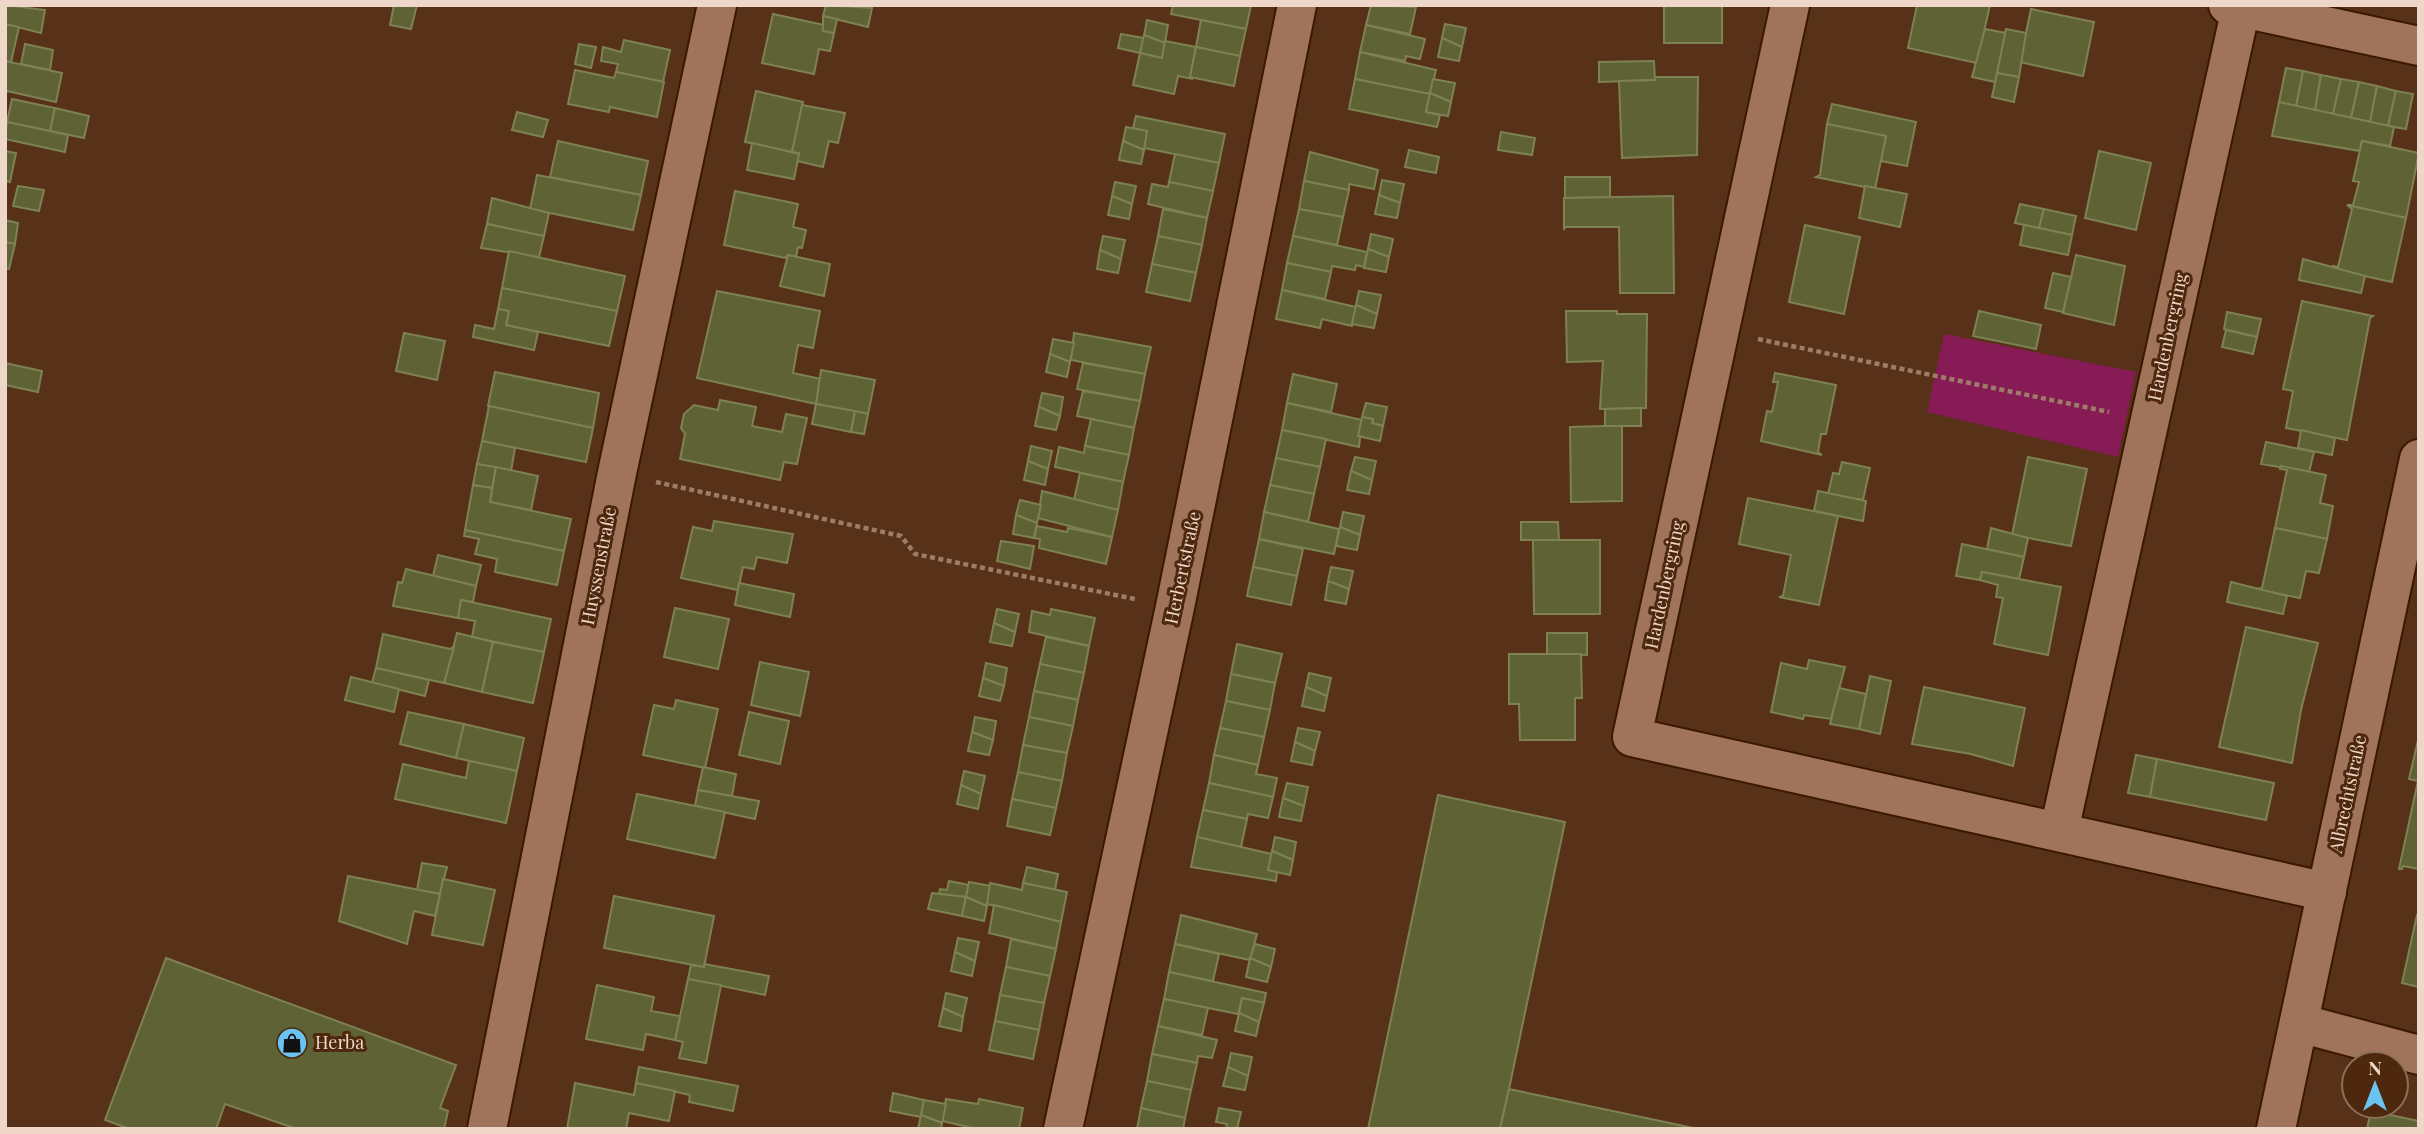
<svg xmlns="http://www.w3.org/2000/svg" width="2424" height="1134" font-family="'Playfair Display',serif">
<style>
.green{fill:#861b55}
.building{fill:#5e6234;stroke:#7e8253;stroke-width:2}
.lines{fill:none;stroke-linecap:round;stroke-linejoin:round}
.minor-casing{stroke:#3c1800;stroke-width:42}
.path{stroke:#9d7d69;stroke-width:4.5;stroke-dasharray:5 3.5;stroke-linecap:butt}
.minor{stroke:#a0745a;stroke-width:38}
.labels{text-anchor:middle;stroke-width:6;stroke-linejoin:round;paint-order:stroke}
.street-label{font-size:18px;fill:#eed6c8;stroke:#4d280d}
.poi-label{font-size:18px;fill:#eed6c8;stroke:#4d280d;text-anchor:start}
</style>
<rect width="100%" height="100%" fill="#583218"/>
<!-- green -->
<polygon class="green" points="1944,334 2136,372 2118,457 1927,412"/>
<!-- building -->
<g class="building">
<polygon points="5,5 45,10 41,33 5,24"/>
<polygon points="394,5 417,5 411,29 390,25"/>
<polygon points="826,5 872,8 868,27 823,16"/>
<polygon points="1173,5 1251,5 1246,29 1171,14"/>
<polygon points="1371,5 1416,7 1410,34 1366,25"/>
<rect x="1664" y="5" width="58" height="38"/>
<polygon points="1917,5 1990,5 1977,63 1908,48"/>
<polygon points="2031,9 2094,22 2083,76 2020,62"/>
<polygon points="773,14 824,25 823,31 834,33 830,51 819,49 814,74 762,63"/>
<polygon points="823,16 837,19 834,33 823,31"/>
<polygon points="1147,20 1168,25 1165,43 1144,35"/>
<polygon points="1201,20 1246,29 1240,56 1196,47"/>
<polygon points="5,24 19,27 11,62 5,61"/>
<polygon points="1445,24 1466,28 1462,47 1442,38"/>
<polygon points="1366,25 1425,39 1420,59 1406,56 1405,61 1360,52"/>
<polygon points="1985,29 2006,33 1995,82 1972,77"/>
<polygon points="2006,29 2026,33 2019,77 1997,73"/>
<polygon points="1121,34 1144,38 1140,53 1118,48"/>
<polygon points="1144,35 1165,43 1162,58 1140,53"/>
<polygon points="1442,38 1462,47 1459,61 1438,57"/>
<polygon points="624,40 670,50 663,82 616,72 618,64 601,61 603,47 621,52"/>
<polygon points="1165,41 1196,47 1190,77 1193,79 1178,76 1174,94 1133,85 1140,53 1162,58"/>
<polygon points="25,44 53,50 50,70 21,64"/>
<polygon points="579,44 596,47 591,68 575,64"/>
<polygon points="1196,47 1240,56 1234,86 1190,77"/>
<polygon points="1360,52 1436,70 1430,94 1355,79"/>
<polygon points="5,61 62,73 56,102 7,91 5,96"/>
<polygon points="1654,61 1655,80 1599,82 1599,62"/>
<polygon points="2286,68 2303,71 2296,107 2279,102"/>
<polygon points="575,70 614,78 616,72 664,82 657,117 610,107 609,112 568,104"/>
<polygon points="2303,71 2321,75 2315,110 2296,107"/>
<polygon points="1997,73 2019,77 2014,102 1992,97"/>
<polygon points="2321,75 2341,79 2333,114 2315,110"/>
<polygon points="1655,77 1698,77 1697,155 1622,158 1619,81 1655,80"/>
<polygon points="1355,79 1430,94 1426,112 1440,115 1437,127 1349,109"/>
<polygon points="1433,79 1455,83 1451,102 1430,93"/>
<polygon points="2341,79 2359,82 2351,118 2333,114"/>
<polygon points="2359,82 2377,86 2370,122 2351,118"/>
<polygon points="2377,86 2396,91 2388,126 2370,122"/>
<polygon points="756,91 803,102 792,152 745,142"/>
<polygon points="2396,91 2413,94 2406,129 2388,126"/>
<polygon points="1430,93 1451,102 1448,116 1426,112"/>
<polygon points="12,99 55,108 50,131 7,122"/>
<polygon points="2279,102 2394,127 2390,146 2362,141 2360,151 2272,136"/>
<polygon points="1832,104 1916,122 1907,166 1881,161 1886,136 1827,124"/>
<polygon points="802,105 845,113 838,143 829,141 823,167 797,161 799,153 792,152"/>
<polygon points="55,108 89,116 84,138 50,131"/>
<polygon points="517,112 548,120 543,137 512,130"/>
<polygon points="1136,116 1225,134 1219,163 1144,148 1147,131 1133,128"/>
<polygon points="7,122 68,135 65,152 5,139"/>
<polygon points="1827,124 1886,136 1875,189 1816,177 1820,175"/>
<polygon points="1126,127 1147,131 1144,150 1123,141"/>
<polygon points="1501,132 1535,138 1532,155 1498,150"/>
<polygon points="558,141 648,161 641,195 550,177"/>
<polygon points="1123,141 1144,150 1141,164 1119,160"/>
<polygon points="2362,141 2419,153 2406,218 2347,205 2353,205 2359,182 2353,181"/>
<polygon points="752,143 799,154 794,179 747,170"/>
<polygon points="1409,150 1439,157 1436,173 1405,167"/>
<polygon points="5,151 16,153 10,182 5,181"/>
<polygon points="2099,151 2151,163 2136,230 2085,218"/>
<polygon points="1310,152 1378,170 1374,189 1349,184 1349,190 1304,181"/>
<polygon points="1175,154 1219,163 1213,191 1169,182"/>
<polygon points="537,175 641,195 633,230 530,209"/>
<polygon points="1565,177 1610,177 1610,197 1565,198"/>
<polygon points="1382,180 1404,184 1400,203 1379,195"/>
<polygon points="1304,181 1349,190 1343,217 1299,209"/>
<polygon points="1115,182 1136,186 1132,204 1112,196"/>
<polygon points="1169,182 1213,191 1207,218 1148,204 1152,184 1168,187"/>
<polygon points="18,186 44,190 39,211 13,206"/>
<polygon points="1865,186 1907,194 1900,227 1859,218"/>
<polygon points="735,191 798,204 793,227 806,230 802,248 798,247 796,257 788,255 785,258 724,245"/>
<polygon points="1379,195 1400,203 1397,218 1375,214"/>
<polygon points="1112,196 1132,204 1129,219 1108,215"/>
<polygon points="1673,196 1674,293 1620,293 1619,227 1565,227 1564,230 1564,198"/>
<polygon points="492,198 549,213 544,236 487,224"/>
<polygon points="2020,204 2044,209 2039,228 2015,223"/>
<polygon points="2347,205 2406,218 2392,282 2332,269 2333,266 2338,267 2352,209"/>
<polygon points="1163,209 1207,218 1202,245 1158,236"/>
<polygon points="1299,209 1343,217 1337,245 1293,236"/>
<polygon points="2044,209 2076,216 2072,235 2039,228"/>
<polygon points="5,220 18,223 15,244 5,242"/>
<polygon points="487,224 544,236 539,257 481,248"/>
<polygon points="1805,225 1860,237 1844,314 1789,302"/>
<polygon points="2024,225 2072,235 2068,255 2020,245"/>
<polygon points="1371,234 1393,239 1389,257 1368,249"/>
<polygon points="1103,236 1125,240 1121,259 1100,250"/>
<polygon points="1158,236 1202,245 1196,273 1152,264"/>
<polygon points="1293,236 1367,252 1364,267 1356,265 1355,270 1332,266 1331,272 1287,263"/>
<polygon points="5,242 15,244 9,269 5,268"/>
<polygon points="1368,249 1389,257 1386,272 1364,268"/>
<polygon points="1100,250 1121,259 1118,273 1097,269"/>
<polygon points="509,251 625,276 617,311 502,288"/>
<polygon points="788,255 830,264 824,296 780,286"/>
<polygon points="2076,255 2125,266 2114,325 2063,313"/>
<polygon points="2303,259 2365,276 2361,293 2299,280"/>
<polygon points="1287,263 1331,272 1325,299 1282,290"/>
<polygon points="1152,264 1196,273 1190,301 1146,292"/>
<polygon points="2053,273 2071,277 2063,312 2045,308"/>
<polygon points="502,288 617,311 609,346 506,325 509,311 498,309"/>
<polygon points="1282,290 1356,307 1352,326 1322,319 1320,328 1276,319"/>
<polygon points="717,291 820,311 813,348 798,345 793,373 821,379 816,404 697,378"/>
<polygon points="1359,291 1381,295 1377,314 1356,305"/>
<polygon points="2302,301 2373,316 2370,318 2347,440 2286,428 2293,391 2283,389"/>
<polygon points="1356,305 1377,314 1374,328 1352,324"/>
<polygon points="498,309 509,311 506,325 538,332 534,350 473,337 475,325 494,329"/>
<polygon points="1566,311 1617,311 1617,314 1647,314 1646,408 1600,409 1603,361 1567,362"/>
<polygon points="1979,311 2041,325 2036,349 1973,336"/>
<polygon points="2227,312 2261,319 2257,337 2224,329"/>
<polygon points="2226,330 2257,337 2253,354 2222,347"/>
<polygon points="404,333 445,341 437,380 396,371"/>
<polygon points="1074,333 1151,347 1145,374 1071,360"/>
<polygon points="1053,339 1074,343 1070,362 1050,354"/>
<polygon points="1050,354 1070,362 1067,377 1046,372"/>
<polygon points="5,363 42,371 38,392 5,385"/>
<polygon points="1083,363 1145,374 1140,401 1077,389"/>
<polygon points="821,370 875,380 868,414 816,404"/>
<polygon points="495,372 599,393 593,428 488,406"/>
<polygon points="1775,373 1836,385 1826,434 1821,434 1818,452 1822,455 1761,441 1767,411 1772,412 1778,382 1773,382"/>
<polygon points="1293,374 1337,384 1331,412 1287,403"/>
<polygon points="1083,391 1140,401 1134,428 1077,416"/>
<polygon points="1042,393 1063,397 1060,416 1039,407"/>
<polygon points="720,400 756,407 752,426 782,432 786,414 807,418 797,464 784,462 780,480 680,459 685,434 681,428 684,414 694,405 718,410"/>
<polygon points="1287,403 1362,420 1359,447 1282,430"/>
<polygon points="1366,403 1387,407 1383,426 1372,423 1373,419 1362,417"/>
<polygon points="816,404 855,411 851,432 812,424"/>
<polygon points="489,406 593,428 586,462 482,441"/>
<polygon points="1039,407 1060,416 1056,430 1035,426"/>
<polygon points="1641,408 1641,426 1605,426 1605,409"/>
<polygon points="855,411 868,414 864,434 851,432"/>
<polygon points="1362,417 1373,419 1372,423 1383,426 1380,441 1358,436"/>
<polygon points="1091,419 1134,428 1129,455 1085,446"/>
<polygon points="1605,426 1622,426 1622,501 1571,502 1570,427"/>
<polygon points="1282,430 1326,439 1320,467 1276,458"/>
<polygon points="2301,430 2335,438 2332,455 2298,448"/>
<polygon points="482,441 515,448 511,471 477,464"/>
<polygon points="2266,442 2314,452 2309,472 2261,464"/>
<polygon points="1031,446 1052,451 1048,469 1028,461"/>
<polygon points="1085,446 1129,455 1123,482 1055,467 1059,447 1084,453"/>
<polygon points="1355,457 1376,461 1372,480 1351,471"/>
<polygon points="2028,457 2087,469 2071,546 2012,535"/>
<polygon points="1276,458 1320,467 1314,494 1270,485"/>
<polygon points="1028,461 1048,469 1045,485 1024,480"/>
<polygon points="1842,462 1870,468 1863,500 1828,494 1833,473 1839,474"/>
<polygon points="477,464 496,467 492,488 473,485"/>
<polygon points="2281,466 2326,475 2320,503 2333,506 2327,539 2275,528 2287,470 2280,469"/>
<polygon points="496,467 538,476 531,510 490,502"/>
<polygon points="1351,471 1372,480 1369,494 1347,490"/>
<polygon points="1080,473 1123,482 1118,510 1074,500"/>
<polygon points="473,485 492,488 490,502 571,519 564,551 465,530"/>
<polygon points="1270,485 1314,494 1308,522 1264,512"/>
<polygon points="1042,491 1118,510 1112,537 1038,518"/>
<polygon points="1818,491 1866,501 1863,521 1814,511"/>
<polygon points="1748,498 1838,516 1819,605 1779,597 1783,596 1791,555 1739,544"/>
<polygon points="1020,500 1041,505 1037,523 1016,515"/>
<polygon points="1264,512 1339,529 1334,554 1259,539"/>
<polygon points="1343,512 1364,516 1360,535 1340,527"/>
<polygon points="1016,515 1037,523 1034,538 1013,534"/>
<polygon points="714,521 793,534 787,563 757,557 754,569 743,567 738,590 681,578 693,527 712,531"/>
<polygon points="1521,522 1558,522 1559,540 1521,540"/>
<polygon points="1037,526 1067,532 1068,528 1112,537 1106,564 1039,548 1040,539 1034,538"/>
<polygon points="1340,527 1360,535 1357,550 1336,546"/>
<polygon points="1991,528 2028,538 2024,557 1987,549"/>
<polygon points="2275,528 2327,539 2319,573 2306,571 2300,598 2255,589 2262,588"/>
<polygon points="465,530 564,551 557,585 495,572 497,559 475,554 479,539 464,536"/>
<polygon points="1259,539 1303,549 1297,576 1253,567"/>
<polygon points="1533,540 1600,540 1600,614 1534,614"/>
<polygon points="1001,541 1034,546 1030,569 997,561"/>
<polygon points="1962,544 2024,557 2019,579 1982,572 1980,580 1956,576"/>
<polygon points="438,555 481,565 476,586 433,576"/>
<polygon points="1253,567 1297,576 1291,605 1247,596"/>
<polygon points="1331,567 1353,571 1349,589 1328,581"/>
<polygon points="406,569 476,586 473,602 461,600 458,618 393,606 398,582 402,583"/>
<polygon points="1982,572 2061,587 2048,655 1994,644 2003,598 1996,597 1998,585 1980,580"/>
<polygon points="1328,581 1349,589 1346,604 1325,600"/>
<polygon points="2231,582 2287,596 2283,614 2227,602"/>
<polygon points="739,583 794,594 790,617 735,605"/>
<polygon points="461,600 551,619 544,652 472,637 475,621 458,618"/>
<polygon points="675,608 729,619 718,669 664,657"/>
<polygon points="997,609 1019,614 1015,632 994,623"/>
<polygon points="1051,609 1095,618 1089,646 1029,632 1032,611 1050,615"/>
<polygon points="994,623 1015,632 1012,646 990,642"/>
<polygon points="2246,627 2318,643 2301,710 2292,763 2219,747"/>
<polygon points="457,633 493,642 482,692 444,683"/>
<polygon points="1547,633 1587,633 1587,655 1547,654"/>
<polygon points="383,634 450,649 454,647 444,683 376,668"/>
<polygon points="1046,637 1089,646 1084,673 1040,664"/>
<polygon points="493,642 544,652 533,703 482,692"/>
<polygon points="1237,644 1282,654 1275,683 1231,674"/>
<polygon points="1509,654 1581,654 1582,698 1575,698 1575,740 1520,740 1519,704 1509,704"/>
<polygon points="1809,660 1845,667 1831,719 1804,715 1803,719 1771,712 1781,663 1807,669"/>
<polygon points="760,662 809,672 800,716 751,705"/>
<polygon points="986,663 1007,668 1004,686 983,678"/>
<polygon points="1040,664 1084,673 1078,700 1034,691"/>
<polygon points="376,668 429,680 425,696 372,683"/>
<polygon points="1309,673 1331,678 1327,696 1306,687"/>
<polygon points="1231,674 1275,683 1270,710 1226,701"/>
<polygon points="1870,676 1891,681 1880,734 1859,729"/>
<polygon points="351,677 399,689 394,712 345,700"/>
<polygon points="983,678 1004,686 1000,701 979,696"/>
<polygon points="1306,687 1327,696 1324,711 1302,706"/>
<polygon points="1924,687 2025,708 2013,766 1971,754 1912,744"/>
<polygon points="1839,688 1866,694 1859,729 1830,724"/>
<polygon points="1034,691 1078,700 1073,726 1029,717"/>
<polygon points="676,700 718,709 705,768 643,755 654,705 674,709"/>
<polygon points="1226,701 1270,710 1264,737 1220,728"/>
<polygon points="408,712 464,724 456,758 400,744"/>
<polygon points="749,712 789,721 780,764 739,755"/>
<polygon points="975,717 996,721 993,740 972,732"/>
<polygon points="1029,717 1073,726 1067,753 1023,745"/>
<polygon points="464,724 524,738 517,771 456,758"/>
<polygon points="1220,728 1264,737 1258,765 1214,755"/>
<polygon points="1298,728 1320,732 1315,751 1295,742"/>
<polygon points="972,732 993,740 989,755 968,751"/>
<polygon points="2419,736 2419,869 2403,866 2402,869 2399,869 2418,781 2409,779"/>
<polygon points="1295,742 1315,751 1312,765 1291,761"/>
<polygon points="1023,745 1067,753 1062,781 1018,772"/>
<polygon points="1214,755 1258,765 1256,774 1277,778 1273,797 1209,783"/>
<polygon points="2136,755 2157,759 2150,797 2128,793"/>
<polygon points="2157,759 2274,783 2266,820 2150,797"/>
<polygon points="469,761 517,771 506,823 395,799 403,764 466,778"/>
<polygon points="703,767 736,774 732,796 698,790"/>
<polygon points="964,771 985,776 981,794 961,785"/>
<polygon points="1018,772 1062,781 1056,808 1012,799"/>
<polygon points="1209,783 1273,797 1268,818 1248,814 1247,819 1203,810"/>
<polygon points="1287,783 1308,787 1304,806 1283,798"/>
<polygon points="961,785 981,794 978,809 957,804"/>
<polygon points="698,790 759,801 755,819 695,806"/>
<polygon points="637,794 725,812 715,858 627,839"/>
<polygon points="1438,795 1565,822 1509,1089 1500,1129 1368,1129"/>
<polygon points="1283,798 1304,806 1301,821 1279,817"/>
<polygon points="1012,799 1056,808 1050,835 1007,826"/>
<polygon points="1203,810 1247,819 1241,847 1197,837"/>
<polygon points="1197,837 1272,854 1268,870 1277,872 1276,881 1191,867"/>
<polygon points="1275,837 1296,842 1293,860 1272,851"/>
<polygon points="1272,851 1293,860 1290,875 1268,870"/>
<polygon points="422,863 447,867 440,894 417,890"/>
<polygon points="1027,867 1058,874 1055,890 1023,883"/>
<polygon points="348,876 440,894 435,916 414,911 407,944 339,921"/>
<polygon points="443,879 495,890 483,945 432,935"/>
<polygon points="949,881 969,885 966,897 939,894 940,889 947,890"/>
<polygon points="969,882 991,886 987,906 966,897"/>
<polygon points="990,883 1022,890 1023,883 1067,892 1061,922 987,904"/>
<polygon points="932,893 966,897 962,916 928,909"/>
<polygon points="614,896 714,916 704,967 604,948"/>
<polygon points="966,897 987,906 984,921 962,916"/>
<polygon points="994,905 1061,922 1056,949 989,933"/>
<polygon points="1181,915 1257,934 1250,960 1175,944"/>
<polygon points="2417,915 2419,915 2419,987 2402,983"/>
<polygon points="958,938 979,942 975,961 955,952"/>
<polygon points="1011,939 1056,949 1050,976 1006,967"/>
<polygon points="1175,944 1219,954 1213,981 1169,972"/>
<polygon points="1255,944 1275,949 1271,967 1250,958"/>
<polygon points="955,952 975,961 972,976 951,971"/>
<polygon points="166,958 456,1065 440,1108 448,1111 444,1129 297,1129 225,1104 216,1129 130,1129 105,1120"/>
<polygon points="1250,958 1271,967 1267,982 1246,977"/>
<polygon points="704,964 769,976 765,995 688,979 691,965 704,967"/>
<polygon points="1006,967 1050,976 1044,1003 1000,995"/>
<polygon points="1169,972 1266,993 1264,1003 1242,998 1238,1014 1164,999"/>
<polygon points="688,979 721,985 706,1063 679,1058 683,1042 675,1040"/>
<polygon points="597,985 654,997 651,1011 680,1016 675,1040 646,1034 643,1050 586,1039"/>
<polygon points="946,993 967,998 963,1017 943,1008"/>
<polygon points="1000,995 1044,1003 1039,1030 995,1021"/>
<polygon points="1242,998 1264,1003 1259,1022 1239,1013"/>
<polygon points="1164,999 1208,1008 1202,1035 1158,1026"/>
<polygon points="943,1008 963,1017 961,1031 939,1026"/>
<polygon points="1239,1013 1259,1022 1256,1036 1235,1031"/>
<polygon points="995,1021 1039,1030 1033,1059 989,1050"/>
<polygon points="1158,1026 1217,1040 1212,1058 1198,1056 1197,1063 1152,1054"/>
<polygon points="1231,1053 1252,1057 1248,1076 1228,1067"/>
<polygon points="1152,1054 1197,1063 1191,1090 1147,1081"/>
<polygon points="639,1067 738,1086 733,1111 689,1102 690,1095 636,1083"/>
<polygon points="1228,1067 1248,1076 1245,1090 1223,1086"/>
<polygon points="1147,1081 1191,1090 1185,1118 1141,1108"/>
<polygon points="575,1083 634,1095 636,1083 675,1091 669,1121 629,1113 626,1129 567,1129"/>
<polygon points="1509,1089 1698,1129 1500,1129"/>
<polygon points="893,1093 924,1100 921,1117 890,1111"/>
<polygon points="946,1099 978,1104 979,1099 1023,1108 1019,1129 977,1129 942,1121"/>
<polygon points="924,1100 946,1104 942,1123 921,1115"/>
<polygon points="1141,1108 1185,1118 1183,1129 1137,1129"/>
<polygon points="1219,1108 1241,1112 1237,1129 1226,1129 1227,1124 1216,1122"/>
<polygon points="2371,1111 2419,1121 2419,1129 2367,1129"/>
<polygon points="921,1115 942,1123 941,1129 918,1129"/>
</g>
<g class="lines">
<!-- minor casing -->
<g class="minor-casing">
<g id="minor">
<polyline points="1790,5 1632,737 2327,892"/>
<polyline points="2228,5 2419,46"/>
<polyline points="2059,831 2241,8"/>
<polyline points="2299,1023 2419,1055"/>
<polyline points="487,1129 617,473 717,5"/>
<polyline points="1063,1129 1175,607 1297,5"/>
<polyline points="2276,1129 2419,459"/>
</g>
</g>
<!-- path -->
<g class="path">
<polyline points="1758,339 2109,412"/>
<polyline points="656,482 901,536 915,554 1135,599"/>
</g>
<!-- minor -->
<use href="#minor" class="minor"/>
</g>
<!-- icons -->
<defs>
<g id="shop-disc" transform="scale(1.575)"><circle r="9.5" fill="#6ac3f1" stroke="#4d280d"/><path d="M-5-2.5h2.3a2.7 3.5 0 0 1 5.4 0H5L5.5 6h-11ZM-1.5-2.5h3a1.5 2.3 0 0 0-3 0Z" fill="#111"/></g>
</defs>
<g fill-rule="evenodd">
<use href="#shop-disc" x="292" y="1043"/>
</g>
<g class="labels">
<!-- street labels -->
<g class="street-label">
<text transform="translate(2168 337) rotate(-78)" y="6">Hardenbergring</text>
<text transform="translate(599 566) rotate(-79)" y="6">Huyssenstraße</text>
<text transform="translate(1183 568) rotate(-78)" y="6">Herbertstraße</text>
<text transform="translate(1665 585) rotate(-78)" y="6">Hardenbergring</text>
<text transform="translate(2348 794) rotate(-78)" y="6">Albrechtstraße</text>
</g>
<!-- poi labels -->
<g class="poi-label">
<text x="315" y="1049">Herba</text>
</g>
</g>
<!-- border -->
<rect width="2424" height="1134" fill="none" stroke="#eed6c8" stroke-width="14"/>
<!-- north arrow -->
<g transform="translate(2375 1085)"><circle r="33" fill="#4d280d" stroke="#8d6e58" stroke-width="2"/>
<path d="M0-5L12 26L0 18L-12 26Z" fill="#6ac3f1"/>
<text y="-10" font-size="19" font-weight="bold" text-anchor="middle" fill="#eed6c8">N</text>
</g>
</svg>
